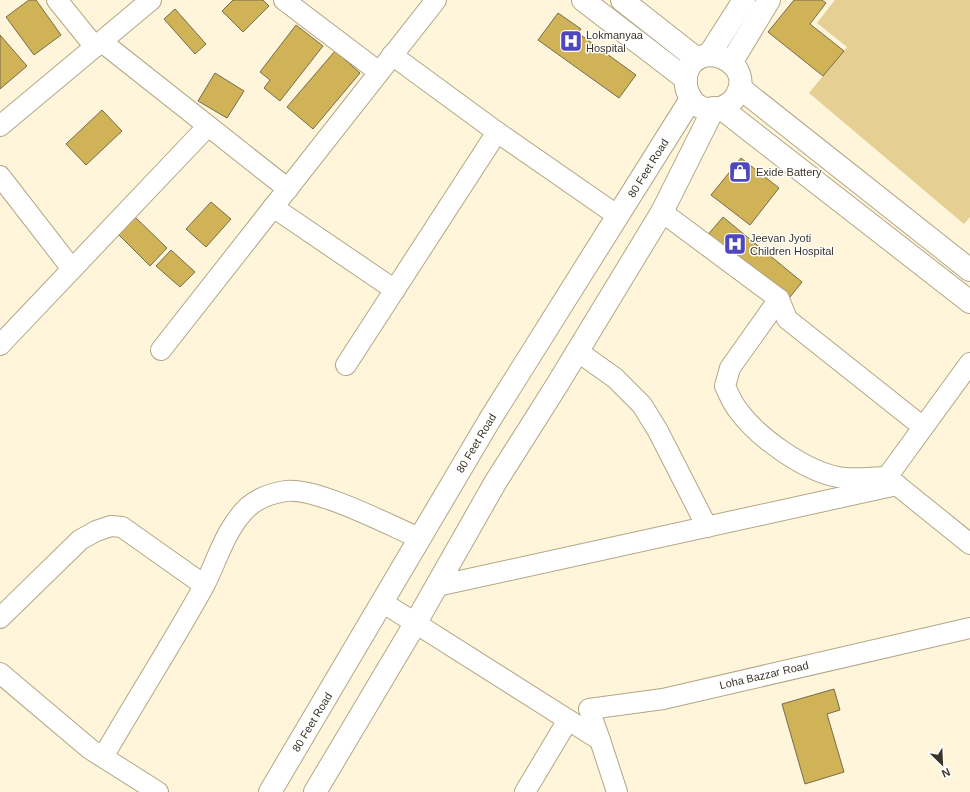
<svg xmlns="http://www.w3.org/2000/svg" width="970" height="792" font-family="Arial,sans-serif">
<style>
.green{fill:#e5cf93}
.building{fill:#d0b257;stroke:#766b4d}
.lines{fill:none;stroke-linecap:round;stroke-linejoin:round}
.minor-casing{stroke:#b2a686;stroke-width:22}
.secondary-casing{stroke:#b2a686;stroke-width:24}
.minor{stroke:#fff;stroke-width:20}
.secondary{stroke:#fff;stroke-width:22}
.labels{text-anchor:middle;stroke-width:3;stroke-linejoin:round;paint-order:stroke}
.poi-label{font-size:11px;fill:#3a3528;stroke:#fff;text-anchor:start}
.street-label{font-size:11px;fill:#3a3528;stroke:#fff}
</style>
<rect width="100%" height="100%" fill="#fff5da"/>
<!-- green -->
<polygon class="green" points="835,0 970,0 970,217 964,224 809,93 847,47 817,23"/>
<!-- building -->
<g class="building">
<polygon points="29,0 36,0 61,35 34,55 6,17"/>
<polygon points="233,0 263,0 269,6 243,32 222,11"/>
<polygon points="794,0 822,0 826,3 810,24 844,51 823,76 768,32"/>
<polygon points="175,9 206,44 195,54 164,19"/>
<polygon points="558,13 581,29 578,33 636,75 619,98 538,40"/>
<polygon points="296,25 323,46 280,101 264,88 270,80 260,72"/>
<polygon points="0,35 27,66 0,89"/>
<polygon points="335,51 360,73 313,129 287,107"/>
<polygon points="215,73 244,91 227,118 198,101"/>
<polygon points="102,110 122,131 86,165 66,144"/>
<polygon points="741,158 779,188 750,225 711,195"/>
<polygon points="211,202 231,219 206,247 186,229"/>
<polygon points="135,217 167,248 150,266 118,234"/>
<polygon points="723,217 802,282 786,302 706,237"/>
<polygon points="171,250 195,272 180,287 156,266"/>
<polygon points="834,689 840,710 827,714 844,772 805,784 782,704"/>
</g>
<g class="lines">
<!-- minor casing -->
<g class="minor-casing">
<g id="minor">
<polyline points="57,0 95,47"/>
<polyline points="284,0 379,72"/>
<polyline points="102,42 288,189"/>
<polyline points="392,55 497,132 618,216"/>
<polyline points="0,126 151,0"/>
<polyline points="0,176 72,269"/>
<polyline points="273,207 395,290"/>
<path d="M662,212L779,299L730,368L725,386C729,394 732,403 738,410C757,437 805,471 838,477C853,480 871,477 887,477"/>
<polyline points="779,299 787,319 923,427"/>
<polyline points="0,345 208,126"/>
<polyline points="161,350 436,0"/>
<polyline points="577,351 615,378 642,405 658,431 707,527"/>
<polyline points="970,363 887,477 970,544"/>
<polyline points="346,365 497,132"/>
<polyline points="437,586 897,485"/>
<polyline points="382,602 600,740 617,792"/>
<polyline points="0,618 80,540 96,531 111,526 122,527 204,585"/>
<polyline points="0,673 90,749 158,792"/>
<polyline points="600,740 589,709 663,699 970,628"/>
<path d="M103,757C136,700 172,644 204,586C218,559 225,529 248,507C258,498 273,493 286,491C316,487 389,525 419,538"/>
<polyline points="525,792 568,720"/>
</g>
</g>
<!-- secondary casing -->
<g class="secondary-casing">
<g id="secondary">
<polyline points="583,0 686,79"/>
<polyline points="622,0 697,59"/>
<polyline points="709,55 744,0"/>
<polyline points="731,63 769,0"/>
<polyline points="740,88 970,270"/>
<path d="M721,108C725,106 731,103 734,99C761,63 695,34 686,76C684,89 691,106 706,109C711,109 717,108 721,108L970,302"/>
<polyline points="270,792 489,421 691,99"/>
<polyline points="315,792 415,624 495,483 557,385 662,212 714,108"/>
</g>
</g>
<!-- minor -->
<use href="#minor" class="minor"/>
<!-- secondary -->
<use href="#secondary" class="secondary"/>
</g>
<!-- icons -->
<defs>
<g id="hospital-square" transform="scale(1.15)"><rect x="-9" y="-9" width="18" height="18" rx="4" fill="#4e47be" stroke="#fff"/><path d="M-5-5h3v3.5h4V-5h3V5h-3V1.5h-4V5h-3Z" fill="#fff"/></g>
<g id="shop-square" transform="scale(1.15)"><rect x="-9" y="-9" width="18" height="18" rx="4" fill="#4e47be" stroke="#fff"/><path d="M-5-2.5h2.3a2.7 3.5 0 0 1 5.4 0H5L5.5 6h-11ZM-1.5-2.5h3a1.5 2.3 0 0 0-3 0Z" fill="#fff"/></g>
</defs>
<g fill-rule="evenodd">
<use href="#hospital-square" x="571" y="41"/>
<use href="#shop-square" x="740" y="172"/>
<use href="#hospital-square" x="735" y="244"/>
</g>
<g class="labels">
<!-- poi labels -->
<g class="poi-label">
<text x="586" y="39">Lokmanyaa<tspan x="586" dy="13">Hospital</tspan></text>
<text x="756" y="176">Exide Battery</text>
<text x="750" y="242">Jeevan Jyoti<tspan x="750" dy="13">Children Hospital</tspan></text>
</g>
<!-- street labels -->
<g class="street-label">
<text transform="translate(648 168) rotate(-58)" y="4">80 Feet Road</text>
<text transform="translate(476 443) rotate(-59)" y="4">80 Feet Road</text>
<text transform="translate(764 675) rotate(-13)" y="4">Loha Bazzar Road</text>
<text transform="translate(312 722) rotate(-59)" y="4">80 Feet Road</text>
</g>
</g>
<!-- north arrow -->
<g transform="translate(942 764) rotate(156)" stroke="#ffffff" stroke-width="3" paint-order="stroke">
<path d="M0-3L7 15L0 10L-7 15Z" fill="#3a3528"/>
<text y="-6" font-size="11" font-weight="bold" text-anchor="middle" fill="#3a3528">N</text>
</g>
</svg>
